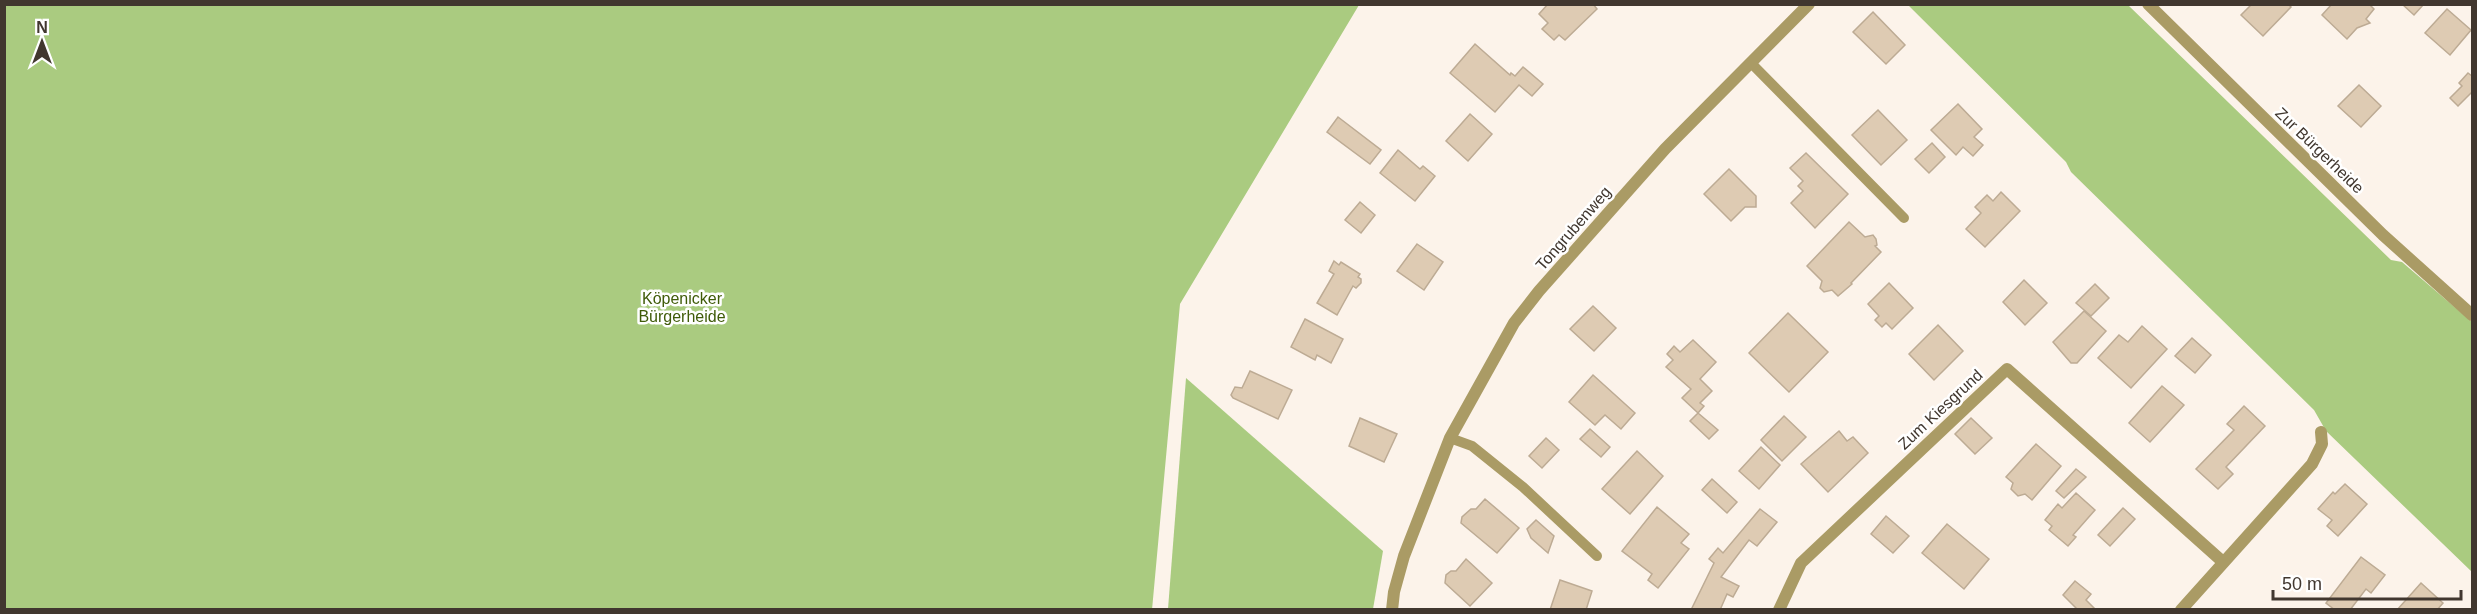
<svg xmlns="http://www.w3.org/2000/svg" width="2477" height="614" font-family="Helvetica,sans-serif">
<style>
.forest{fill:#aacb80}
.building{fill:#decbb3;stroke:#bdab94;stroke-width:1.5}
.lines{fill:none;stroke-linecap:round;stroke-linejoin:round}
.service{stroke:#aa9b65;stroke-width:10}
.minor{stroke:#aa9b65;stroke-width:12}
.labels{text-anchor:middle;stroke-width:5;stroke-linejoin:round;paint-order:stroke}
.street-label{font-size:16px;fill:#41372f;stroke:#fff}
.park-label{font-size:16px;fill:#3f5b08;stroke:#fff}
</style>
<rect width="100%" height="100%" fill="#fcf3ea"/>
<!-- forest -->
<g class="forest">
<polygon points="4,5 5,4 1359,5 1180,304 1152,610 5,609"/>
<polygon points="1908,5 2128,5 2391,260 2402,262 2472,322 2472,572 2326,431 2314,410 2071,172 2066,162"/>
<polygon points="1186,378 1383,551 1373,609 1168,609"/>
</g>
<!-- building -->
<g class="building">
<polygon points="1548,4 1593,4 1597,9 1565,40 1559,35 1554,40 1542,29 1548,23 1539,14"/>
<polygon points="2252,4 2288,4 2291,7 2263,36 2241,15"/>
<polygon points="2332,4 2369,4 2374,9 2366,19 2370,23 2357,28 2347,39 2322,15"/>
<polygon points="2402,4 2424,4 2414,15"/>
<polygon points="2447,9 2471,30 2450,55 2425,33"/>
<polygon points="1873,12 1905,45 1886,64 1853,32"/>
<polygon points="1475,44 1510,75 1511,73 1515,76 1523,67 1543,84 1532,96 1519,85 1495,112 1450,73"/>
<polygon points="2468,73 2472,76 2472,92 2458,106 2450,98 2462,86 2459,83"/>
<polygon points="2359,85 2381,106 2361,127 2338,106"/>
<polygon points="1958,104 1982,129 1974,137 1983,145 1973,156 1963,147 1956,155 1931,130"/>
<polygon points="1878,110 1907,140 1881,165 1852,135"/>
<polygon points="1470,114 1492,134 1468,161 1446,141"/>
<polygon points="1338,117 1381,150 1370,164 1327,132"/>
<polygon points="1932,143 1945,157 1929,173 1915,159"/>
<polygon points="1398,150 1420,169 1423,166 1435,176 1415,201 1380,173"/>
<polygon points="1806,153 1848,194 1815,228 1791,203 1803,191 1798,186 1803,181 1790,168"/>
<polygon points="1729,169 1756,196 1756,207 1745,207 1731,221 1704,194"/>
<polygon points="2001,192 2020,211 1985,247 1966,229 1981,213 1975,207 1987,195 1993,201"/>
<polygon points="1360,202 1375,215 1361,233 1345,220"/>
<polygon points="1849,222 1865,237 1873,235 1876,239 1877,245 1875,246 1881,252 1851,283 1852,284 1838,296 1832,290 1824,292 1820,288 1822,281 1807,266"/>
<polygon points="1417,244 1443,262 1424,290 1397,271"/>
<polygon points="1334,261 1339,265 1341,262 1360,274 1358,277 1361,279 1361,283 1356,288 1353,286 1337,315 1317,303 1334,274 1329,271"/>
<polygon points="2024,280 2047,303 2025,325 2003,302"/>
<polygon points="1889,283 1913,308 1892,329 1886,323 1882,327 1875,320 1879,316 1868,304"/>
<polygon points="2095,284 2109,298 2091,316 2076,303"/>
<polygon points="1593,306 1616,328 1594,351 1570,329"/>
<polygon points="2084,311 2106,331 2077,363 2071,363 2053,342"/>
<polygon points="1788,313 1828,352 1789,392 1749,353"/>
<polygon points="1305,319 1343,339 1331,363 1317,355 1315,360 1291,347"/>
<polygon points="1938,325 1963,351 1934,380 1909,354"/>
<polygon points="2142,326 2167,349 2131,388 2098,358 2119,335 2128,342"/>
<polygon points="2192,338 2211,355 2195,373 2175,356"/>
<polygon points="1693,340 1716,362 1700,379 1712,391 1700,403 1704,406 1698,413 1718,430 1709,439 1690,421 1698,413 1682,398 1691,389 1666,367 1673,360 1667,354 1674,346 1680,352"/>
<polygon points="1250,371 1292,390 1278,419 1233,398 1231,395 1235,387 1242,388"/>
<polygon points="1593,375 1635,413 1621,429 1605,415 1595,425 1569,402"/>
<polygon points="2162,386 2184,405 2150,442 2129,423"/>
<polygon points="2244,406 2265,426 2226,467 2233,474 2218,489 2196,469 2234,430 2227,424"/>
<polygon points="1784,416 1806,437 1782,461 1761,440"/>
<polygon points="1360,418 1397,434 1384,462 1349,446"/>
<polygon points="1971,418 1992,438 1975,454 1955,434"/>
<polygon points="1590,429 1610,447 1601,457 1580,439"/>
<polygon points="1839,431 1847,441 1853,437 1868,453 1828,492 1801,464"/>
<polygon points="1546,438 1559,450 1542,468 1529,456"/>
<polygon points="2036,444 2061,466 2032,500 2025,494 2018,496 2011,489 2013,483 2006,477"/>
<polygon points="1761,447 1780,465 1759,489 1739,471"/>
<polygon points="1637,451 1663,476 1630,514 1602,489"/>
<polygon points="2076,469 2086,477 2064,498 2056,491"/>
<polygon points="1712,479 1737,502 1727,513 1702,490"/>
<polygon points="2345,484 2367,504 2338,536 2327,526 2332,520 2318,509 2333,492 2335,494"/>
<polygon points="2076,493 2095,510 2073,535 2076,537 2068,546 2049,530 2052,526 2045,520 2058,504 2062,508"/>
<polygon points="1485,499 1519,528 1497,553 1461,523 1462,517 1471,509 1476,509"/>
<polygon points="1657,507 1689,534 1681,543 1689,549 1658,588 1648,580 1652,574 1622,551"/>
<polygon points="2123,508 2135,519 2110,546 2098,535"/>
<polygon points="1760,509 1777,522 1757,546 1749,540 1721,577 1739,586 1733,597 1727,594 1720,610 1691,610 1714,563 1709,559 1718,548 1723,553"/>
<polygon points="1886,516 1909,536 1893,553 1871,534"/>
<polygon points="1536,520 1554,536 1548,553 1531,538 1527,529"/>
<polygon points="1947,524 1989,559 1964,589 1922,553"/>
<polygon points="2361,557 2385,575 2371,593 2366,589 2350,610 2335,610 2326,603"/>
<polygon points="1466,559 1492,583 1470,606 1445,583 1446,575 1451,571 1456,571"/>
<polygon points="1560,580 1592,591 1586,610 1550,610"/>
<polygon points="2075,581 2091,594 2086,600 2096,610 2078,610 2063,595"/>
<polygon points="2421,583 2443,603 2437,610 2397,610"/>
</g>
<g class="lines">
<!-- service -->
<g class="service">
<polyline points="1751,63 1904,218"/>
<polyline points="1450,438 1472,446 1523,487 1597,556"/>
</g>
<!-- minor -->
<g class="minor">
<polyline points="2148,4 2383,235 2472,315"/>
<polyline points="1392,610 1394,592 1404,556 1450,438 1514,323 1539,291 1665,149 1809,4"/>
<polyline points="1779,610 1801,563 2007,369 2223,562"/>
<polyline points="2181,610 2312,464 2322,444 2321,432"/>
</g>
</g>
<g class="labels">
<!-- street labels -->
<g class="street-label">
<text transform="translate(2320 150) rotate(44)" y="6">Zur Bürgerheide</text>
<text transform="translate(1573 228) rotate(-49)" y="6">Tongrubenweg</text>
<text transform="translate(1940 409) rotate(-43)" y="6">Zum Kiesgrund</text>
</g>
<!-- park labels -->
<g class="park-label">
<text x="682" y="304">Köpenicker<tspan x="682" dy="18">Bürgerheide</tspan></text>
</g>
</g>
<!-- border -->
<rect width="2477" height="614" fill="none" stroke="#41372f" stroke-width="12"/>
<!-- north arrow -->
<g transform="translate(42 42)" stroke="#ffffff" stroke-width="4.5" paint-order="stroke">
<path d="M0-4.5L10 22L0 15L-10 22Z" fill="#41372f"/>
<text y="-9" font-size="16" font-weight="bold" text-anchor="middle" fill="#41372f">N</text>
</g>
<!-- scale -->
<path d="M2273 590v9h188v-9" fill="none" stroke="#41372f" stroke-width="3"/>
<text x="2282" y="590" font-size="18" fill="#41372f" stroke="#ffffff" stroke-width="4.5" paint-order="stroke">50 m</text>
</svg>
